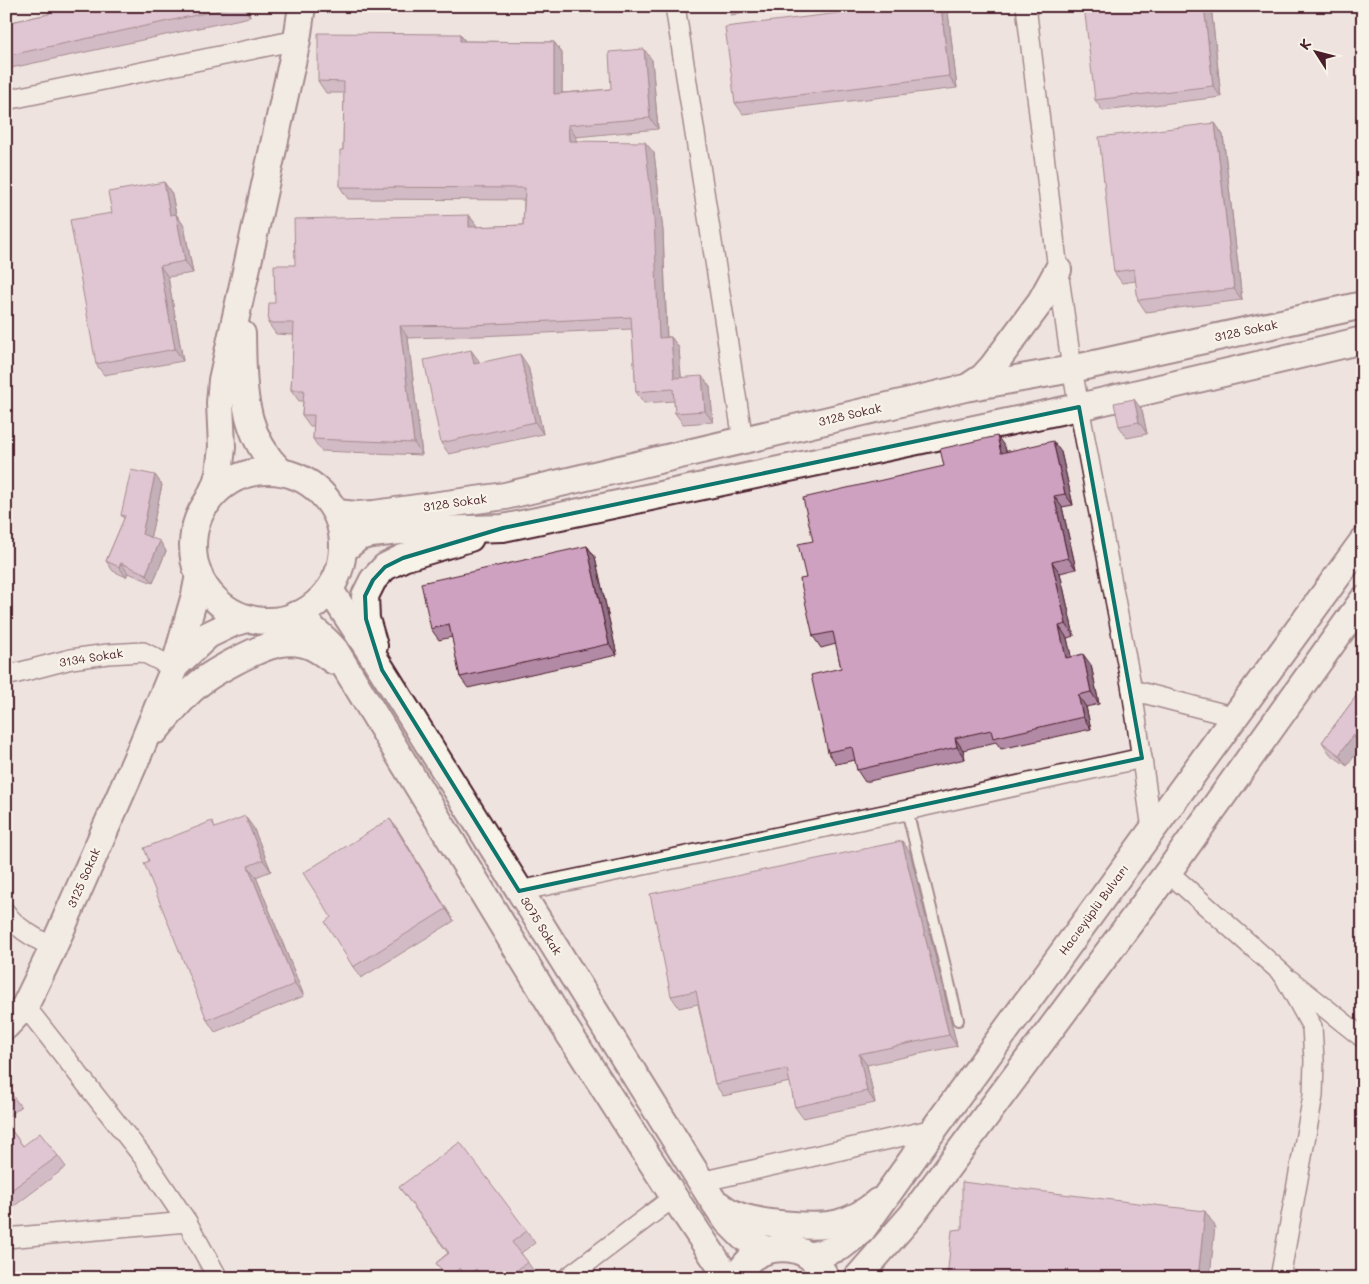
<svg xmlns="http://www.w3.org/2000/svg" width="1369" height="1284" font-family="Mali,sans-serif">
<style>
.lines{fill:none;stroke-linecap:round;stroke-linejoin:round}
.lane-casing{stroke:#4a1f2b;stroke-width:14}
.street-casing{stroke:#4a1f2b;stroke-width:22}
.secondary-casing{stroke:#4a1f2b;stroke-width:30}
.lane{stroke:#f7f3e8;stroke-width:10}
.street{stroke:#f7f3e8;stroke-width:19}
.secondary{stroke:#f7f3e8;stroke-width:26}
.wall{fill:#b28aa6;stroke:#4a1f2b}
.shaded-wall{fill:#917187;stroke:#4a1f2b}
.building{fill:#cfa1c1;stroke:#4a1f2b}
.marked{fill:none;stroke:#0f766e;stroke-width:4;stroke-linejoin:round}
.labels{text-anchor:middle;stroke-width:4.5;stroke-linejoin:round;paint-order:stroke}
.street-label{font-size:12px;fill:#4a1f2b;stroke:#f7f3e8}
</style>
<rect width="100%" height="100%" fill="#efe3e0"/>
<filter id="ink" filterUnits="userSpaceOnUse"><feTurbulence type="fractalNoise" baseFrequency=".02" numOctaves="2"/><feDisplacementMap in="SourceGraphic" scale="10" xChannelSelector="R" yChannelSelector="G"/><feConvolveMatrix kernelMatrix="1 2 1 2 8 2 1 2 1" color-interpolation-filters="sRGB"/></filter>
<g filter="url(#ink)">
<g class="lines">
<!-- lane casing -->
<g class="lane-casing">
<polyline id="lane" points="907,810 958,1020"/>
</g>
<!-- street casing -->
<g class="street-casing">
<g id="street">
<polyline points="675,6 743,440"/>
<polyline points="1026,6 1058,270 1072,369 1132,690 1152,829"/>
<polyline points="6,100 297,40"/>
<polyline points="6,676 71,659 108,654 143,652 174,668"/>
<polyline points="1132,690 1235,717"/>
<polyline points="1168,872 1283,974 1312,1027 1314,1060 1313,1096 1280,1278"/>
<polyline points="519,891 907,810 1142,758"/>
<path d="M6,913C18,930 36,938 53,948"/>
<polyline points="1290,980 1363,1038"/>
<polyline points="25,1006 144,1158 187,1222 218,1278"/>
<polyline points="700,1182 934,1129"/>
<polyline points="6,1238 187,1222"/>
<polyline points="567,1278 674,1197"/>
</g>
</g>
<!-- secondary casing -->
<g class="secondary-casing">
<g id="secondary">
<path d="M242,334C243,376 241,421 268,457C271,462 276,466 280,471"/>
<polyline points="968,387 983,377 993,366 1041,301 1058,270"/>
<circle cx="268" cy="546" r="75"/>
<polyline points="207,503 215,486 219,474 222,447 220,403 222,380 297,40 302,6"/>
<polyline points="337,513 356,515 374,514 505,496 965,388 1072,369 1363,305"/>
<polyline points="343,550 359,537 371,534 400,531 503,528 1079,407 1363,340"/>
<polyline points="330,590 382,670 712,1199 727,1221 743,1237 766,1250"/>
<path d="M295,615C310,626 323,636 335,650L562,1023L674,1197L728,1278"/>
<polyline points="374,646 366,619 365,596 373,580 385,567 403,558 470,538"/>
<polyline points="174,667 208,635 233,623 247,619"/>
<path d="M156,730C168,716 180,700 195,687C210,673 257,648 277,644C285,642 296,642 304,644C315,646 325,655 334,661"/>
<polyline points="6,1026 25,1006 53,948 141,748 174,668 195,595 199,575"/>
<path d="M718,1204C724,1209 731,1213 739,1216C762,1224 816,1229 839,1223C853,1219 866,1212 877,1202"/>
<polyline points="809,1256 832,1250 842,1246 862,1230 934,1129 1363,541"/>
<path d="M736,1278C741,1270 746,1262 753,1257C769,1246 793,1245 809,1256C817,1262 822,1270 826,1278"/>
<polyline points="857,1278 912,1215 1168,872 1363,600"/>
</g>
</g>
<!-- lane -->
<use href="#lane" class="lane"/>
<!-- street -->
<use href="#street" class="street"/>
<!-- secondary -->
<use href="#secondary" class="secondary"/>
</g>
<!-- wall -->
<g class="wall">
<polygon points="69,6 248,6 250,17 6,69 6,23 49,14"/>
<polygon points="586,6 647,6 648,10"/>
<polygon points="725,6 799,6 731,15"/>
<polygon points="896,6 944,6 948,12 957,88 743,114 735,103"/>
<polygon points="1211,6 1221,97 1103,111 1095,100"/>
<polygon points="460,34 465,41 554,42 562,53 562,93 611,89 652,60 658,129 576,137 576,141 654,153 663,231 667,337 671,337 679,348 681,377 710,387 713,422 683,424 675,413 674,401 644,403 636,392 632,329 479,336 408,338 422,455 321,451 313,439 314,426 310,426 302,415 303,401 299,401 291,390 294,335 276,334 268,323 275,303 295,265 469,215 477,227 523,225 524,200 348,199 340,187 343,150 344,93 326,93 318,81"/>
<polygon points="1215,123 1223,135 1242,300 1146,312 1138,300 1136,281 1122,283 1114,272"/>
<polygon points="164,182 172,194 176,214 184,226 193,273 168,277 183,361 104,375 96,364 112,213"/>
<polygon points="6,193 9,211 6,212"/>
<polygon points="479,361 479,363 528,366 543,434 449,454 441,443"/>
<polygon points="1142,410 1147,434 1127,438 1119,426"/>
<polygon points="1005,447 1006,451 1061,452 1073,505 1062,507 1076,569 1060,573 1074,636 1067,638 1071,657 1091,665 1099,704 1086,707 1091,729 1001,749 996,742 963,750 965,759 865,782 857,770 855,760 836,764 828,752 841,668 836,644 821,648 813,636 806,578 813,541 944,466"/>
<polygon points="155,475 162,485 150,538 166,551 153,583 128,573 126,577 113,571 106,561 124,519 121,515"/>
<polygon points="587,546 595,557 617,655 468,688 460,677 452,637 439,640 431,629"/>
<polygon points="1363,687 1363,748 1361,747 1347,766 1330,754 1322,742"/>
<polygon points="390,819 398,830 454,921 361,978 353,967 331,917"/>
<polygon points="253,827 271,871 256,877 304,996 215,1032 207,1020 217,828"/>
<polygon points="902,841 910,852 957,1046 867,1065 875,1103 803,1118 795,1107 790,1082 723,1096 715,1084 698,1004 679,1008 671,996"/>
<polygon points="6,1087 21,1107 6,1118"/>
<polygon points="6,1123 23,1146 58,1156 66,1167 9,1210 6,1207"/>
<polygon points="399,1187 527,1231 535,1243 521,1253 536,1274 530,1278 447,1278 436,1263 448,1253"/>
</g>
<!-- shaded-wall -->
<g class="shaded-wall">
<polygon points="243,6 248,6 250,17"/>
<polygon points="941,6 944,6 948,12 957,88 949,76"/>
<polygon points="1204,6 1211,6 1221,97 1213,86"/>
<polygon points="460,34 468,46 460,41"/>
<polygon points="554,42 562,53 562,106 554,94"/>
<polygon points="644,49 652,60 658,129 650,118"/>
<polygon points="1215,123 1223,135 1242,300 1234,289"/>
<polygon points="568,125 576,137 577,152 569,141"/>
<polygon points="645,142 654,153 663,231 667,349 659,338"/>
<polygon points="164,182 172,194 178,227 170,215"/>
<polygon points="6,193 9,211 6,207"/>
<polygon points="176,214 184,226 193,273 185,261"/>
<polygon points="469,215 477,226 477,239 469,227"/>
<polygon points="160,266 168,277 183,361 175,349"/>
<polygon points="400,326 408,338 422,455 414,443"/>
<polygon points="671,337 679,348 682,389 674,378"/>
<polygon points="471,350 479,361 482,376 474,364"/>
<polygon points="520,354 528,366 543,434 535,422"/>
<polygon points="702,376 710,387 713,422 705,411"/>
<polygon points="1134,399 1142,410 1147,434 1139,422"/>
<polygon points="997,436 1005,447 1009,464 1001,453"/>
<polygon points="1053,441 1061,452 1073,505 1065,494"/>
<polygon points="155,475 162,485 149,544 142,534"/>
<polygon points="1054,496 1062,507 1076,569 1068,558"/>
<polygon points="160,541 166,551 153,583 146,574"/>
<polygon points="587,546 595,557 617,655 609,644"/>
<polygon points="1052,562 1060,573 1074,636 1066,624"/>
<polygon points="121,563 128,573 126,577 119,567"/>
<polygon points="1059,626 1067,638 1074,669 1066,658"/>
<polygon points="1083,654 1091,665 1099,704 1091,692"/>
<polygon points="1078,695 1086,707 1091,729 1083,717"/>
<polygon points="1353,735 1361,747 1347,766 1339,755"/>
<polygon points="955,738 963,750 965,759 957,747"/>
<polygon points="245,816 253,827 271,871 263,860"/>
<polygon points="390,819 398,830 454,921 446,909"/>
<polygon points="902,841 910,852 957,1046 949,1035"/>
<polygon points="248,866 256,877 304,996 295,984"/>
<polygon points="859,1054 867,1065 875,1103 867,1091"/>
<polygon points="1205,1211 1215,1226 1210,1278 1198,1278"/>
</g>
<!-- building -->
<g class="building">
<polygon points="69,6 238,6 6,56 6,23 49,14 49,11"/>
<polygon points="896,6 941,6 949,76 735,103 725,27"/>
<polygon points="1084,6 1204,6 1213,86 1095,100"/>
<polygon points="318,33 460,34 460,41 554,42 554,94 611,89 609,52 644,49 650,118 568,125 569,141 645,142 654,219 659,338 671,337 674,378 702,376 705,411 675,413 673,389 636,392 631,317 471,325 400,326 414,443 313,439 314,415 302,415 304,390 291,390 294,323 268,323 269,303 275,303 274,265 295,265 294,219 469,215 469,227 523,225 525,188 340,187 340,150 343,150 344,82 318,81"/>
<polygon points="1215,123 1234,289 1138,300 1134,269 1114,272 1099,137"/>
<polygon points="164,182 170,215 176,214 185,261 160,266 175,349 96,364 70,220 112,213 108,192"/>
<polygon points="471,350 474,364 520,354 535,422 441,443 424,360"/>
<polygon points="1134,399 1139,422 1119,426 1114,403"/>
<polygon points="997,436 1001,453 1053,441 1065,494 1054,496 1068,558 1052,562 1066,624 1059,626 1066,658 1083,654 1091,692 1078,695 1083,717 993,738 991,730 955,738 957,747 857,770 852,747 828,752 811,675 841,668 833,632 813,636 800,579 806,578 798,544 813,541 803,498 944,466 940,449"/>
<polygon points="131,470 155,475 142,534 160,541 146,574 121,563 119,567 106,561 125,516 121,515"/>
<polygon points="587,546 609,644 460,677 449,624 431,629 421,583"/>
<polygon points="1363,687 1363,743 1353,735 1339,755 1322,742"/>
<polygon points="245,816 263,860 248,866 295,984 207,1020 144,863 149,861 144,848 212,821 215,828"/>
<polygon points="390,819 446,909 353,967 325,922 331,917 303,873"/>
<polygon points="902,841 949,1035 859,1054 867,1091 795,1107 787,1069 715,1084 696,991 671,996 650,894"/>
<polygon points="6,1087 13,1095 6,1100"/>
<polygon points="6,1123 23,1146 40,1133 58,1156 6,1194"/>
<polygon points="460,1142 527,1231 512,1242 528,1262 506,1278 483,1278 476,1269 466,1276 460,1268 447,1278 436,1263 449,1253 399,1187"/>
<polygon points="962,1182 1205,1211 1198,1278 947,1278 952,1230 962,1229"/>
<polygon points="1323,1274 1363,1277 1363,1278 1322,1278"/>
</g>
</g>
<!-- marked area -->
<path d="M0 0H1369V1284H0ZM1079,407L1142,758L519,891L382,670L366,619L365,596L373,580L385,567L403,558L503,528Z" fill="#efe3e0" fill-opacity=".55" fill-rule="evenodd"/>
<path class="marked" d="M1079,407L1142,758L519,891L382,670L366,619L365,596L373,580L385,567L403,558L503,528Z"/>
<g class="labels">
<!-- street labels -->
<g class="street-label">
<text transform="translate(1246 331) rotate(-12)" y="4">3128 Sokak</text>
<text transform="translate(850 415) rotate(-13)" y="4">3128 Sokak</text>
<text transform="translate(455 503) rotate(-8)" y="4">3128 Sokak</text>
<text transform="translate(91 658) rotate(-9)" y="4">3134 Sokak</text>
<text transform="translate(84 878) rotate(-66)" y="4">3125 Sokak</text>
<text transform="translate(1094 910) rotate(-54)" y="4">Hacıeyüplü Bulvarı</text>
<text transform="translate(541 926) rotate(58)" y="4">3075 Sokak</text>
</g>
</g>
<!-- margin -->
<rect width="1369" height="1284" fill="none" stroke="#f7f3e8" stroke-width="25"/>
<rect x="12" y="12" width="1344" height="1259" fill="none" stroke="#4a1f2b" stroke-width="2" filter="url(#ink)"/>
<!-- north arrow -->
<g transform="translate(1316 52) rotate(306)" stroke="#f7f3e8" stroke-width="4" paint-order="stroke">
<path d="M0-4L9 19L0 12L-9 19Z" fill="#4a1f2b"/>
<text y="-8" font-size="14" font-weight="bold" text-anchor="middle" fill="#4a1f2b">K</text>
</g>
</svg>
